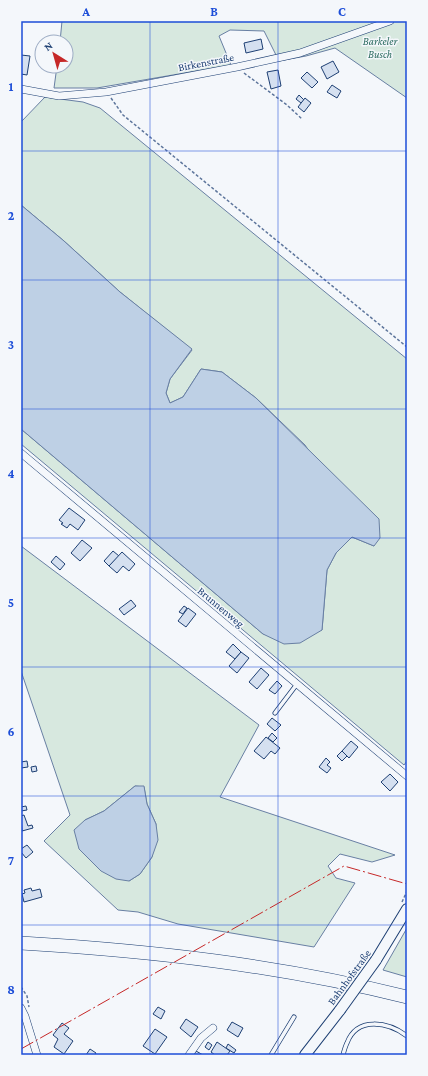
<svg xmlns="http://www.w3.org/2000/svg" width="428" height="1076" font-family="'Crimson Pro',serif">
<style>
.green{fill:#d7e8df;stroke:#687fa3;fill-rule:evenodd}
.water{fill:#bed0e5;stroke:#687fa3}
.building{fill:#d5e0f0;stroke:#1d3f73}
.lines{fill:none;stroke-linecap:round;stroke-linejoin:round}
.lane-casing{stroke:#1d3f73;stroke-width:5}
.street-casing{stroke:#1d3f73;stroke-width:8}
.secondary-casing{stroke:#1d3f73;stroke-width:12}
.highway-casing{stroke:#1d3f73;stroke-width:14}
.path{stroke:#5e769c;stroke-width:1.5;stroke-dasharray:3 2;stroke-linecap:butt}
.lane{stroke:#f4f7fb;stroke-width:3.5}
.street{stroke:#f4f7fb;stroke-width:7}
.secondary{stroke:#f4f7fb;stroke-width:10}
.highway{stroke:#f4f7fb;stroke-width:13}
.secondary-bridge-casing{stroke:#1d3f73;stroke-width:12;stroke-linecap:butt}
.secondary-bridge{stroke:#f4f7fb;stroke-width:10}
.power{stroke:#c62828;stroke-width:1;stroke-dasharray:14 3 2 3;stroke-linecap:butt}
.grid{fill:none;stroke:#1d4ed8;stroke-width:1;stroke-opacity:0.55}
.labels{text-anchor:middle;stroke-width:3;stroke-linejoin:round;paint-order:stroke}
.park-label{font-size:11px;font-style:italic;fill:#2c6c60;stroke:#f4f7fb}
.street-label{font-size:11px;fill:#1d3f73;stroke:#f4f7fb}
.neatline{fill:none;stroke:#1d4ed8;stroke-width:1.5}
.grid-label{font-size:13px;text-anchor:middle;font-weight:bold;fill:#1d4ed8}
</style>
<rect width="100%" height="100%" fill="#f4f7fb"/>
<!-- green -->
<g class="green">
<polygon points="62,21 407,21 407,98 335,48 306,56 279,61 264,31 230,30 219,36 231,65 97,88 54,88 57,66 66,66 66,42 60,42"/>
<polygon points="45,97 83,102 100,108 407,359 407,761 404,765 21,444 21,429 263,634 322,630 327,570 336,553 352,537 374,546 305,445 256,398 222,372 201,369 183,397 170,403 166,393 170,379 192,350 120,292 64,241 21,205 21,122"/>
<path d="M21,546L259,725L220,797L395,855L372,862L340,854L328,866L336,878L355,883L314,947L178,924L138,912L118,910L44,841L70,815L21,671ZM135,786L144,787L147,804L156,824L152,857L140,874L129,881L85,820L104,811Z"/>
<polygon points="407,928 407,977 383,970"/>
</g>
<!-- water -->
<g class="water">
<polygon points="21,205 64,241 120,292 192,349 170,379 166,393 170,403 183,397 201,369 222,372 256,398 379,519 380,538 374,546 352,537 336,553 327,570 322,630 300,643 284,644 263,634 21,429"/>
<polygon points="135,786 144,786 147,804 156,824 158,840 152,857 140,874 129,881 116,879 101,871 79,849 74,830 85,820 104,811"/>
</g>
<!-- building -->
<g class="building">
<polygon points="261,39 263,49 246,53 244,43"/>
<polygon points="21,55 30,56 27,75 21,74"/>
<polygon points="333,61 339,72 327,79 321,67"/>
<polygon points="278,70 281,86 271,89 267,72"/>
<polygon points="307,72 318,82 312,88 301,78"/>
<polygon points="332,85 341,91 337,98 327,92"/>
<polygon points="299,95 304,100 301,103 296,99"/>
<polygon points="305,98 311,103 304,112 298,107"/>
<polygon points="69,508 85,520 78,530 70,524 67,528 61,524 63,523 59,520"/>
<polygon points="82,540 92,548 80,561 71,553"/>
<polygon points="113,551 119,556 109,566 104,561"/>
<polygon points="122,552 135,564 129,571 123,566 117,573 109,566"/>
<polygon points="56,556 65,564 60,570 51,562"/>
<polygon points="131,600 136,606 124,615 119,609"/>
<polygon points="184,606 187,608 183,614 179,612"/>
<polygon points="188,608 196,614 186,627 178,621"/>
<polygon points="233,644 241,652 235,659 226,652"/>
<polygon points="241,652 249,658 237,673 229,666"/>
<polygon points="261,668 269,675 257,689 249,682"/>
<polygon points="277,681 282,686 275,694 269,690"/>
<polygon points="272,718 281,725 275,731 267,724"/>
<polygon points="272,733 277,738 273,742 268,738"/>
<polygon points="266,737 280,748 275,754 271,751 264,759 254,751"/>
<polygon points="351,741 358,747 349,758 342,751"/>
<polygon points="342,751 347,756 342,761 337,756"/>
<polygon points="326,758 330,762 327,765 331,768 327,773 319,767"/>
<polygon points="27,761 28,767 21,768 21,762"/>
<polygon points="36,766 37,771 32,772 31,767"/>
<polygon points="390,774 398,782 390,791 381,782"/>
<polygon points="26,806 27,810 21,811 21,807"/>
<polygon points="24,815 28,826 32,825 33,828 22,831 21,816"/>
<polygon points="27,845 33,852 26,858 21,852 21,849"/>
<polygon points="31,888 32,891 40,889 42,897 24,902 22,894 25,893 24,890"/>
<polygon points="158,1007 165,1011 161,1019 153,1014"/>
<polygon points="186,1019 198,1027 191,1037 180,1028"/>
<polygon points="232,1022 243,1028 238,1037 227,1030"/>
<polygon points="62,1023 69,1028 64,1034 73,1041 64,1054 54,1047 58,1039 53,1035"/>
<polygon points="155,1029 167,1037 155,1054 143,1046"/>
<polygon points="208,1042 212,1045 209,1050 205,1047"/>
<polygon points="217,1042 230,1051 227,1055 215,1055 211,1052"/>
<polygon points="228,1044 236,1050 234,1053 226,1048"/>
<polygon points="90,1049 96,1053 95,1055 86,1055"/>
<polygon points="196,1051 203,1055 194,1054"/>
</g>
<g class="lines">
<!-- lane casing -->
<g class="lane-casing">
<g id="lane">
<polyline points="275,713 297,684"/>
<polyline points="271,1055 294,1017"/>
<path d="M343,1055C344,1051 345,1047 347,1043C357,1016 388,1022 407,1036"/>
</g>
</g>
<!-- street casing -->
<g class="street-casing">
<g id="street">
<polyline points="21,89 59,96 106,92 237,67 300,53 390,21"/>
<polyline points="21,453 407,776"/>
<polyline points="21,1008 25,1016 37,1055"/>
<polyline points="189,1055 201,1038 213,1028"/>
</g>
</g>
<!-- secondary casing -->
<g class="secondary-casing">
<g id="secondary">
<polyline points="376,960 407,909"/>
<polyline points="305,1055 340,1010"/>
</g>
</g>
<!-- highway casing -->
<g class="highway-casing">
<path id="highway" d="M21,943C154,951 278,965 407,997"/>
</g>
<!-- path -->
<g class="path">
<polyline points="244,73 287,105 302,119"/>
<polyline points="111,98 123,115 407,347"/>
<polyline points="402,902 407,891"/>
<polyline points="21,987 27,996 29,1007"/>
</g>
<!-- lane -->
<use href="#lane" class="lane"/>
<!-- street -->
<use href="#street" class="street"/>
<!-- secondary -->
<use href="#secondary" class="secondary"/>
<!-- highway -->
<use href="#highway" class="highway"/>
<!-- secondary-bridge casing -->
<g class="secondary-bridge-casing">
<polyline id="secondary-bridge" points="340,1010 376,960"/>
</g>
<!-- secondary-bridge -->
<use href="#secondary-bridge" class="secondary-bridge"/>
<!-- power -->
<polyline class="power" points="21,1049 344,866 407,884"/>
</g>
<!-- grid -->
<path class="grid" d="M150,21V1055M278,21V1055M21,151H407M21,280H407M21,409H407M21,538H407M21,667H407M21,796H407M21,925H407"/>
<g class="labels">
<!-- park labels -->
<g class="park-label">
<text x="380" y="45">Barkeler<tspan x="380" dy="13">Busch</tspan></text>
</g>
<!-- street labels -->
<g class="street-label">
<text transform="translate(206 62) rotate(-11)" y="4">Birkenstraße</text>
<text transform="translate(221 607) rotate(40)" y="4">Brunnenweg</text>
<text transform="translate(349 977) rotate(-54)" y="4">Bahnhofstraße</text>
</g>
</g>
<!-- border -->
<rect width="428" height="1076" fill="none" stroke="#f4f7fb" stroke-width="44"/>
<!-- north arrow -->
<g transform="translate(54 54) rotate(323)"><circle r="19" fill="#f4f7fb" stroke="#9eadc5"/>
<path d="M0-3L7 15L0 10L-7 15Z" fill="#c62828"/>
<text y="-6" font-size="11" font-weight="bold" text-anchor="middle" fill="#1d3f73">N</text>
</g>
<rect x="22" y="22" width="384" height="1032" class="neatline"/>
<g class="grid-label">
<text x="86" y="16">A</text>
<text x="214" y="16">B</text>
<text x="342" y="16">C</text>
<text x="11" y="91">1</text>
<text x="11" y="220">2</text>
<text x="11" y="349">3</text>
<text x="11" y="478">4</text>
<text x="11" y="607">5</text>
<text x="11" y="736">6</text>
<text x="11" y="865">7</text>
<text x="11" y="994">8</text>
</g>
</svg>
